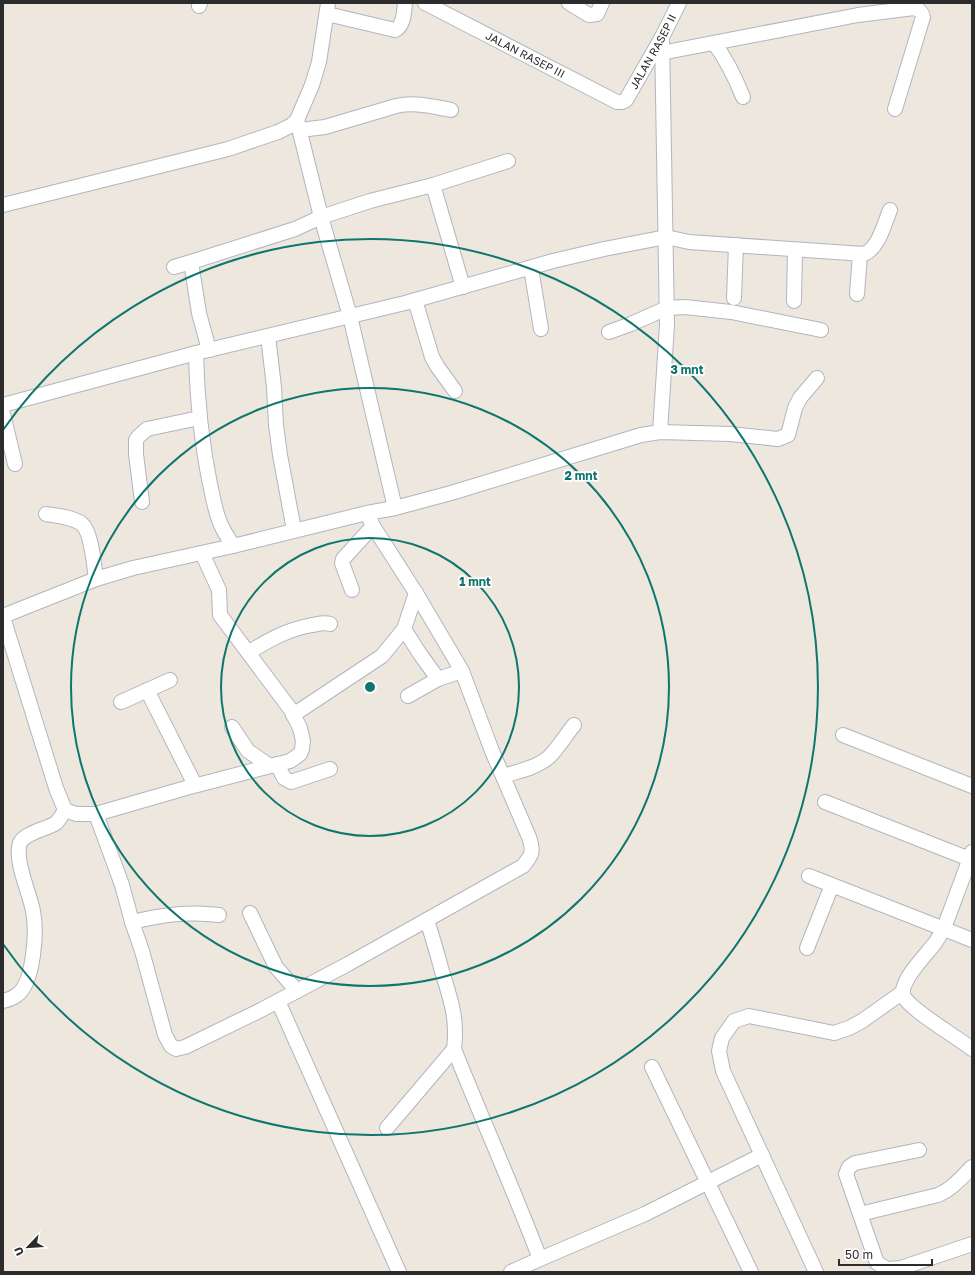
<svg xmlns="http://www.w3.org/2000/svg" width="975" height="1275" font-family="'Golos Text',sans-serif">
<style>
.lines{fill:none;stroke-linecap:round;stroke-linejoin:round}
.minor-casing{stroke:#b2b5c0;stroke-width:16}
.minor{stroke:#fff;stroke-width:14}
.ring{fill:none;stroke:#0f766e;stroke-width:2}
.labels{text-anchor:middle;stroke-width:3.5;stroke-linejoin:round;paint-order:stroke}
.street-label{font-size:11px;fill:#2c2c2c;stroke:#fff}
.centre{fill:#0f766e;stroke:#fff;stroke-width:2}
.ring-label{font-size:12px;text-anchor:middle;font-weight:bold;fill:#0f766e;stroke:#fff;stroke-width:3.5;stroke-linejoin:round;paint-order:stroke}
</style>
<rect width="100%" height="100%" fill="#eee7de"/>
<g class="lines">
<!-- minor casing -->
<g class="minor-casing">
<g id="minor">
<path id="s1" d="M425,3L617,102H622L626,100L662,37L679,3"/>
<polyline points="569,3 589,15 597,14 602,3"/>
<polyline points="199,6 200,3"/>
<path d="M327,14L395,30C404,26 404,12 405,3"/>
<path d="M714,43C727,60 735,77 743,97"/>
<path d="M661,53L858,15L914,8C920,10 922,12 923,17L895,109"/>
<polyline points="297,120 321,217 350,316 395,508"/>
<path d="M300,130L325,127L396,106C414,102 432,106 451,110"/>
<polyline points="433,185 463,287"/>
<polyline points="3,205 228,149 278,132 292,125 297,120 312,85 319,62 328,3"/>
<polyline points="191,262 295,229 321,217 370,201 433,185 508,161"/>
<polyline points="174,267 191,262 199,313 209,350"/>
<polyline points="531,268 541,329"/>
<polyline points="857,294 860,254"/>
<polyline points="734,298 736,245"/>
<polyline points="415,300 432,357 437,366 455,391"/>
<polyline points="794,301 795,250"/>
<polyline points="609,332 631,324 667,308 685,307 731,312 821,330"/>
<polyline points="268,336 274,387 276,425 280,455 294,530"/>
<path d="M196,353C197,397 201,440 210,484C213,497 215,512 221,525C224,532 229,539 233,546"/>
<path d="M3,405L196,353L405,303L553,261L604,249L666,237L689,242L864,254C879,248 884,224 890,210"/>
<polyline points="3,414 15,464"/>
<polyline points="660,432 667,325 662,37"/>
<polyline points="142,502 136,454 136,440 139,436 147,429 199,418"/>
<path d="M46,514C58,516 73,517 82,524C92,533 94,566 96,579"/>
<polyline points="352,590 342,563 343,559 373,526"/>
<polyline points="416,593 404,629 420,654 438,679 462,671"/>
<polyline points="3,616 96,579 133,568 233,546 367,513 395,508 451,493 641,435 660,432 730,434 778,439 788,435 795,408 800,398 817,378"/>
<path d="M3,617L56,788L65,810L76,814H96L122,885L132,922L142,951L165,1035L171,1046L176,1049L185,1047L261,1010L348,964L523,866C532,855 534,852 529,837L492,751L462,671L416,593L373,526L367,513"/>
<path d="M249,652C271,639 286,630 312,625C318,624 324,622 330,624"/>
<polyline points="147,690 195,785"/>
<polyline points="408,696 438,679"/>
<polyline points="121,702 170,680"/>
<polyline points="293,715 382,656 404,629"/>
<polyline points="232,727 248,751 270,766"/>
<polyline points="843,735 972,786"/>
<polyline points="277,764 284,778 291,782 330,769"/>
<path d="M503,776C519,771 536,768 549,757C558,748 566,735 574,725"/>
<polyline points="825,802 972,860"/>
<polyline points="96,814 186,788 290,761 300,754 302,749 303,741 300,728 291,710 220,615 219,590 202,553"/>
<path d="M972,852C966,870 959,887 953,904C948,917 944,931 935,943C927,954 897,983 904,997C912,1011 957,1037 972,1049"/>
<polyline points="809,876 972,940"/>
<polyline points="250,913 276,967 297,991"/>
<path d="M132,922C162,915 188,911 219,915"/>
<polyline points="807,948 832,885"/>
<path d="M3,1001C8,1000 13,998 17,995C34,983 37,931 33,911C30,894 14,860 20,843C24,833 47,829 56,823C60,819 62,815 65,810"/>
<polyline points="278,1001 399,1272"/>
<path d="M454,1049C482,1119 513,1188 540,1259L645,1214L762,1155"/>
<polyline points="652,1067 751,1272"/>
<path d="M387,1128L454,1049C458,1017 450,998 441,968C437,952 432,936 427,920"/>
<polyline points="919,1150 855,1163 849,1167 846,1174 877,1263 887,1269 901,1268 972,1244"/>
<path d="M860,1214L938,1195C952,1189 961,1178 972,1167"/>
<polyline points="511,1272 540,1259"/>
<polyline points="816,1272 723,1071 719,1051 722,1038 734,1021 749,1016 834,1033 849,1028 862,1021 903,992"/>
</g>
</g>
<!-- minor -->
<use href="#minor" class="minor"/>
</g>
<!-- distance rings -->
<g class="ring">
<circle cx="370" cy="687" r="149"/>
<circle cx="370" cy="687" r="299"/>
<path d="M3 430A448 448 0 1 1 3 944"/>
</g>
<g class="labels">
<!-- street labels -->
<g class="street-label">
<text dy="4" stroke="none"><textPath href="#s1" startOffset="281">JALAN RASEP II</textPath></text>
<text dy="4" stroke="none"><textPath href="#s1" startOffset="113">JALAN RASEP III</textPath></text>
</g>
</g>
<circle cx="370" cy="687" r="6" class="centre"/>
<g class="ring-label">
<text x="687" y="374">3 mnt</text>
<text x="581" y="480">2 mnt</text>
<text x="475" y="586">1 mnt</text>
</g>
<!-- border -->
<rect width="975" height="1275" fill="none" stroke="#2c2c2c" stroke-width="8"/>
<!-- north arrow -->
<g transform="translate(28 1247) rotate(245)" stroke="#ffffff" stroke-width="3" paint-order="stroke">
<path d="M0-3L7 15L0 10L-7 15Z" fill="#2c2c2c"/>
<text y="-6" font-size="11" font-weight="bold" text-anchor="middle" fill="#2c2c2c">U</text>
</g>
<!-- scale -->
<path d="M839 1259v6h93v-6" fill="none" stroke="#2c2c2c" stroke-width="2"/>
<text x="845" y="1259" font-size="12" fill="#2c2c2c" stroke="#ffffff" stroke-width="3" paint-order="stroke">50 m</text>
</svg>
